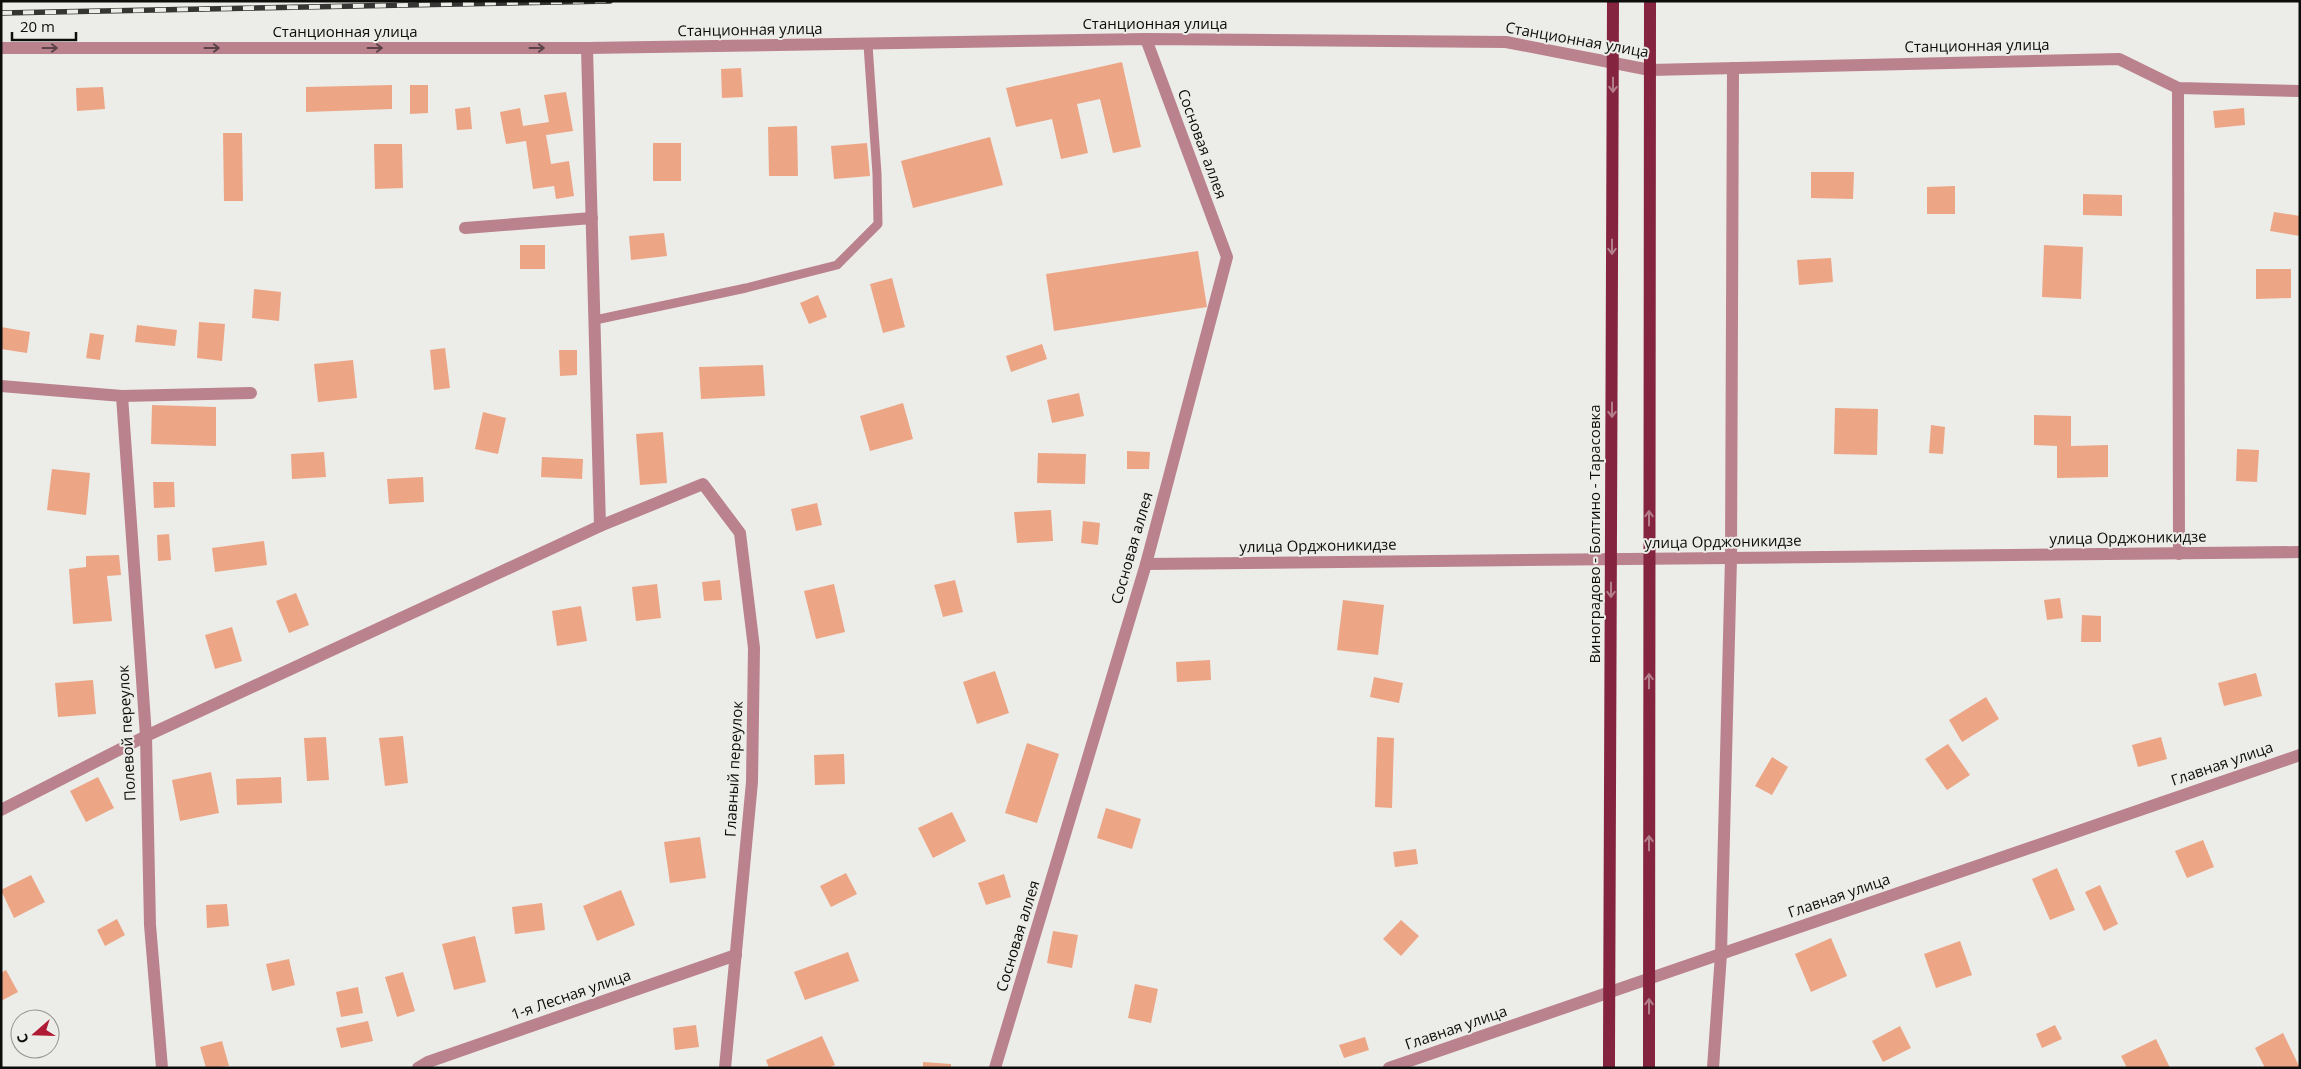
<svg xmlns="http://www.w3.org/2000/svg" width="2301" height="1069" font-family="'Open Sans',sans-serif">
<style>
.building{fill:#eca686}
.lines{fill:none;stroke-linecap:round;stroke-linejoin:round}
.lane{stroke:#ba828c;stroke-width:9}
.street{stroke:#ba828c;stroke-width:12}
.primary{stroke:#84243f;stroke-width:12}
.rail-casing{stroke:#353533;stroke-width:5.5}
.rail{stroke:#ecece8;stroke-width:4;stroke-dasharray:11;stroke-linecap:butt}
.primary-bridge{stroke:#84243f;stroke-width:12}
.oneway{stroke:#5b4246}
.oneway2{stroke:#b37e8b}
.labels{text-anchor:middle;stroke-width:4;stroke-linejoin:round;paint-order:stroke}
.street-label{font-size:15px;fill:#0d0d0c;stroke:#ecece8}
</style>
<rect width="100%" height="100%" fill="#ecece8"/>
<!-- building -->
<g class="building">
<polygon points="1122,62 1141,147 1113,153 1100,99 1077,104 1088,153 1061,159 1052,119 1016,127 1006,88"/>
<polygon points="741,68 743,97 722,98 721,69"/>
<polygon points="392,85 392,109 306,112 306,87"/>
<polygon points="410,85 428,85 428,113 410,114"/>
<polygon points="103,87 105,109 77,111 76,88"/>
<polygon points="566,92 573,131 546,135 551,164 569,161 574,196 556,199 554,186 533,189 526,141 506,144 500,112 520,108 523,126 549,122 544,95"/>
<polygon points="470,107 472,129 457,130 455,109"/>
<polygon points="2244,108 2245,125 2215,128 2213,111"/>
<polygon points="797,126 798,176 769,176 768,127"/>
<polygon points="223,133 242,133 243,201 224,201"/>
<polygon points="990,137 1003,185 913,208 901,161"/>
<rect x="653" y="143" width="28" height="38"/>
<polygon points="867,143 870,176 834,179 831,146"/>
<polygon points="374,144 402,144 403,188 375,189"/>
<polygon points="1811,172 1854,172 1853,199 1811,198"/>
<polygon points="1955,186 1955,214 1927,214 1927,187"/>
<polygon points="2083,194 2122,195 2122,216 2083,215"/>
<polygon points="2274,212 2300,216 2300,236 2270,231"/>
<polygon points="664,233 667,256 631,260 629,236"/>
<rect x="520" y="245" width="25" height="24"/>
<polygon points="2044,245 2083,247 2081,299 2042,297"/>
<polygon points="1198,251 1207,307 1054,331 1046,274"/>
<polygon points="1831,258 1833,282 1799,285 1797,260"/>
<polygon points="2256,269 2291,269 2291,298 2256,299"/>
<polygon points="892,278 905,327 883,333 870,284"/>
<polygon points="254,289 281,292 279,321 252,318"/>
<polygon points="818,295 827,317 809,324 800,303"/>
<polygon points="199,322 225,324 222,361 197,358"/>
<polygon points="137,325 177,330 175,346 135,342"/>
<polygon points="1,327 30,332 27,353 1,349"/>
<polygon points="90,333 104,335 100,360 86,358"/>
<polygon points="1042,344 1047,359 1011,372 1006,356"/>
<polygon points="445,348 450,388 434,390 430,350"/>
<polygon points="559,350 577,350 577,375 560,376"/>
<polygon points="353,360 357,398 318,402 314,364"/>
<polygon points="763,365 765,396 701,399 699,367"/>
<polygon points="1079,393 1084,416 1052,423 1047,400"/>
<polygon points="903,403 913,439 870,451 860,416"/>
<polygon points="152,405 216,407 216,446 151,444"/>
<polygon points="1835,408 1878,409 1877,455 1834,454"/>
<polygon points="483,412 506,418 498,454 475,449"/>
<polygon points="2034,415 2071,416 2071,446 2108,445 2108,477 2057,478 2057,446 2034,445"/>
<polygon points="1931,425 1945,427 1943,454 1929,453"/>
<polygon points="663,432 667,483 640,485 636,434"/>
<polygon points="2237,449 2259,450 2257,482 2236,481"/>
<polygon points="1127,451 1150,452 1149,469 1127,469"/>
<polygon points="324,452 326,477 292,479 291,454"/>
<polygon points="1038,453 1086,454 1085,484 1037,483"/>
<polygon points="542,457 583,459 582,479 541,477"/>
<polygon points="52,469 90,473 86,515 47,510"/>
<polygon points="423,477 424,502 389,504 387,479"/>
<polygon points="153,482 174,482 175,507 154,508"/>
<polygon points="817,503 822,525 796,531 791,509"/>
<polygon points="1051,510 1053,541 1017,543 1014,512"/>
<polygon points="1083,521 1100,523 1098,545 1081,543"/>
<polygon points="169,534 171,560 158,561 157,535"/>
<polygon points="264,541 267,565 215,572 212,548"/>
<polygon points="119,555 121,575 107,576 112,621 73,624 69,569 86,567 86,556"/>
<polygon points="720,580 722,600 704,601 702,582"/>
<polygon points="955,580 963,612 943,617 934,585"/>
<polygon points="657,584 661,618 636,621 632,587"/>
<polygon points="834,584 845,632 816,639 804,591"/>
<polygon points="296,593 309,625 289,633 276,601"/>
<polygon points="2060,598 2063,618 2047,620 2044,600"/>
<polygon points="1343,600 1384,605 1378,655 1337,650"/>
<polygon points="581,606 587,641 557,646 552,611"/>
<polygon points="2082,615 2101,616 2101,642 2081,642"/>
<polygon points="232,627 242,661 215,669 205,635"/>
<polygon points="1210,660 1211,680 1177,682 1176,662"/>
<polygon points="995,671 1009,713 977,724 963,682"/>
<polygon points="2256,673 2262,696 2224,706 2218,683"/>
<polygon points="1374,677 1403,683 1399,703 1370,697"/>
<polygon points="93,680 96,714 58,717 55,683"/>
<polygon points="1986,697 1999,719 1962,742 1949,720"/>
<polygon points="403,736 408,783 385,786 379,738"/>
<polygon points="326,737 329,780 307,781 304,738"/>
<polygon points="1377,737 1394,738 1392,808 1375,807"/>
<polygon points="2161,737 2167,759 2138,767 2132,745"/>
<polygon points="1027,743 1059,754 1037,823 1005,813"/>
<polygon points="1948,744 1970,775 1947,790 1925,759"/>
<polygon points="844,754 845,784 815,785 814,755"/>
<polygon points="1772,757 1788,767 1772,795 1755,786"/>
<polygon points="211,772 219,813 180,821 172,780"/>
<polygon points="98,777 114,808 86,822 70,791"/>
<polygon points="281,777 282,803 237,805 236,779"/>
<polygon points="1106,808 1141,819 1132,849 1097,838"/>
<polygon points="952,812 966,841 933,858 918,828"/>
<polygon points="700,837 706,878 670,883 664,842"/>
<polygon points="2203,840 2214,867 2187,878 2175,851"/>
<polygon points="1416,849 1418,864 1395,867 1393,852"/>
<polygon points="2057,868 2075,910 2050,920 2032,879"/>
<polygon points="846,873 857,894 831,907 820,886"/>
<polygon points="1004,874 1011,897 986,905 978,883"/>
<polygon points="31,875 45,902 14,918 1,890"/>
<polygon points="2100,885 2118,924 2104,931 2085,892"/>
<polygon points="621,890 635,925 597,941 583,906"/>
<polygon points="542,903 545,930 515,934 512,907"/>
<polygon points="227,904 229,926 207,928 206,905"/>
<polygon points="117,919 125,935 105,946 97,930"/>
<polygon points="1401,920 1419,936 1401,956 1383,939"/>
<polygon points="1053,931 1078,935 1072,968 1047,963"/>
<polygon points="475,936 486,982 454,990 442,944"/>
<polygon points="1831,938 1847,976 1811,992 1795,954"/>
<polygon points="1960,941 1972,975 1936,988 1924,954"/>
<polygon points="848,952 859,981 805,1000 794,972"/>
<polygon points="289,959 295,985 272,991 266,964"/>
<polygon points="6,970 18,992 1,1001 1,973"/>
<polygon points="403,972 415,1011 397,1017 385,977"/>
<polygon points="1135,984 1158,989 1151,1023 1128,1018"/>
<polygon points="358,987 363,1013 341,1017 336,992"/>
<polygon points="368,1021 373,1041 341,1048 336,1028"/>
<polygon points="696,1025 699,1047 675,1050 673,1028"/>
<polygon points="2055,1025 2062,1039 2042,1048 2036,1034"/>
<polygon points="1900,1026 1911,1048 1883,1062 1872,1041"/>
<polygon points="2283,1033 2300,1068 2265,1068 2255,1048"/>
<polygon points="822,1036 835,1065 828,1068 769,1068 766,1060"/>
<polygon points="1365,1037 1369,1050 1344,1058 1339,1045"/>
<polygon points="2156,1039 2170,1068 2127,1068 2121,1056"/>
<polygon points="222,1041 229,1066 206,1068 200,1047"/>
<polygon points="923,1062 951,1064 951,1068 923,1068"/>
</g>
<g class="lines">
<!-- lane -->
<polyline class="lane" points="595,320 746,288 837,265 878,224 877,174 868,45"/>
<!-- street -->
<g class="street">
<polyline points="1,48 587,48 1146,39 1506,42 1650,70 2119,59 2178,88 2300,91"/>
<polyline points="587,48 600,526"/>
<polyline points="2178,88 2179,554"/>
<polyline points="465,228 592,218"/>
<polyline points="1,386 122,396 251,393"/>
<polyline points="122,396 146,736 150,925 162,1068"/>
<polyline points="1146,564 2300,552"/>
<polyline points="1,810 146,736 600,526 703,484 740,533 754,648 752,782 725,1068"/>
<polyline points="418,1068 428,1062 736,955"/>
<polyline points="995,1068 1146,564 1227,257 1146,39"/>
<polyline points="1389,1068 2300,755"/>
<polyline points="1713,1068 1721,954 1731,558 1733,68"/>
</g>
<!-- primary -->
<g class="primary">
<polyline points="1609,1068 1609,1054"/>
<polyline points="1649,1068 1649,1055"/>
</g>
<!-- rail casing -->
<g class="rail-casing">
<polyline id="rail" points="1,13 610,1"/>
</g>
<!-- rail -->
<use href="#rail" class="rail"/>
<!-- primary-bridge -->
<g class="primary-bridge">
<polyline points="1609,1054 1613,1"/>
<polyline points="1649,1055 1650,1"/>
</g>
</g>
<!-- one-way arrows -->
<defs><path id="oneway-shaft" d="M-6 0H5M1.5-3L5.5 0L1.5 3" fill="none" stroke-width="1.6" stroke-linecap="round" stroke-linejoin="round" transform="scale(1.25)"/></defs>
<g class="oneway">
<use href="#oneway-shaft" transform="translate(50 48)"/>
<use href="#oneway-shaft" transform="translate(212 48)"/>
<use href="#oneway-shaft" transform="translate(375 48)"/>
<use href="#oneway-shaft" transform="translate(537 48)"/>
</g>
<g class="oneway2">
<use href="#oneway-shaft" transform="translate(1613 85) rotate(90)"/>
<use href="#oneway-shaft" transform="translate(1612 247) rotate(90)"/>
<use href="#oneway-shaft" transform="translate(1612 410) rotate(90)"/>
<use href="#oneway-shaft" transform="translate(1649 518) rotate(-90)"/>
<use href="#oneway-shaft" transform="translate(1611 590) rotate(90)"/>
<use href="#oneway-shaft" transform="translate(1649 681) rotate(-90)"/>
<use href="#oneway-shaft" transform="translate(1649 843) rotate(-90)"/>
<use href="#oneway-shaft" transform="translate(1649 1006) rotate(-90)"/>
</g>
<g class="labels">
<!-- street labels -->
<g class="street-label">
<text x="1155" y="29">Станционная улица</text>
<text transform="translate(750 30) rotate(-1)" y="5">Станционная улица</text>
<text x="345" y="37">Станционная улица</text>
<text transform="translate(1577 40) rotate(10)" y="5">Станционная улица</text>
<text transform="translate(1977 46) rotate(-1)" y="5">Станционная улица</text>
<text transform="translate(1202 144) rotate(70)" y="5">Сосновая аллея</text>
<text transform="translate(1595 534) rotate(-90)" y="5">Виноградово - Болтино - Тарасовка</text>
<text transform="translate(2128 538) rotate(-1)" y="5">улица Орджоникидзе</text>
<text transform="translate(1723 542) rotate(-1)" y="5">улица Орджоникидзе</text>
<text transform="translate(1318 546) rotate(-1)" y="5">улица Орджоникидзе</text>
<text transform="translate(1132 548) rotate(-74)" y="5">Сосновая аллея</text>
<text transform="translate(127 733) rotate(-93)" y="5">Полевой переулок</text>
<text transform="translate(2222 764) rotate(-19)" y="5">Главная улица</text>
<text transform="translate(734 769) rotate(-87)" y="5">Главный переулок</text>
<text transform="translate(1839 896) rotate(-19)" y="5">Главная улица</text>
<text transform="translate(1018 936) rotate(-73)" y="5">Сосновая аллея</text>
<text transform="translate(571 995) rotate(-19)" y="5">1-я Лесная улица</text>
<text transform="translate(1456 1028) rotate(-19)" y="5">Главная улица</text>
</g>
</g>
<!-- border -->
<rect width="2301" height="1069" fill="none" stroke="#0d0d0c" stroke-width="5"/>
<!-- north arrow -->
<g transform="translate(35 1034) rotate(250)"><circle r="24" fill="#ecece8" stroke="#939390"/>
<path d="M0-4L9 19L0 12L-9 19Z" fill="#af1b34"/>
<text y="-8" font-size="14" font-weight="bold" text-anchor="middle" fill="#0d0d0c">С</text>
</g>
<!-- scale -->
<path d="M12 32v8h64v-8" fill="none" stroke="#0d0d0c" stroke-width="2.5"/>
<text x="20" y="32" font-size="15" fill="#0d0d0c" stroke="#ecece8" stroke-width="4" paint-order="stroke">20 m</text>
</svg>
